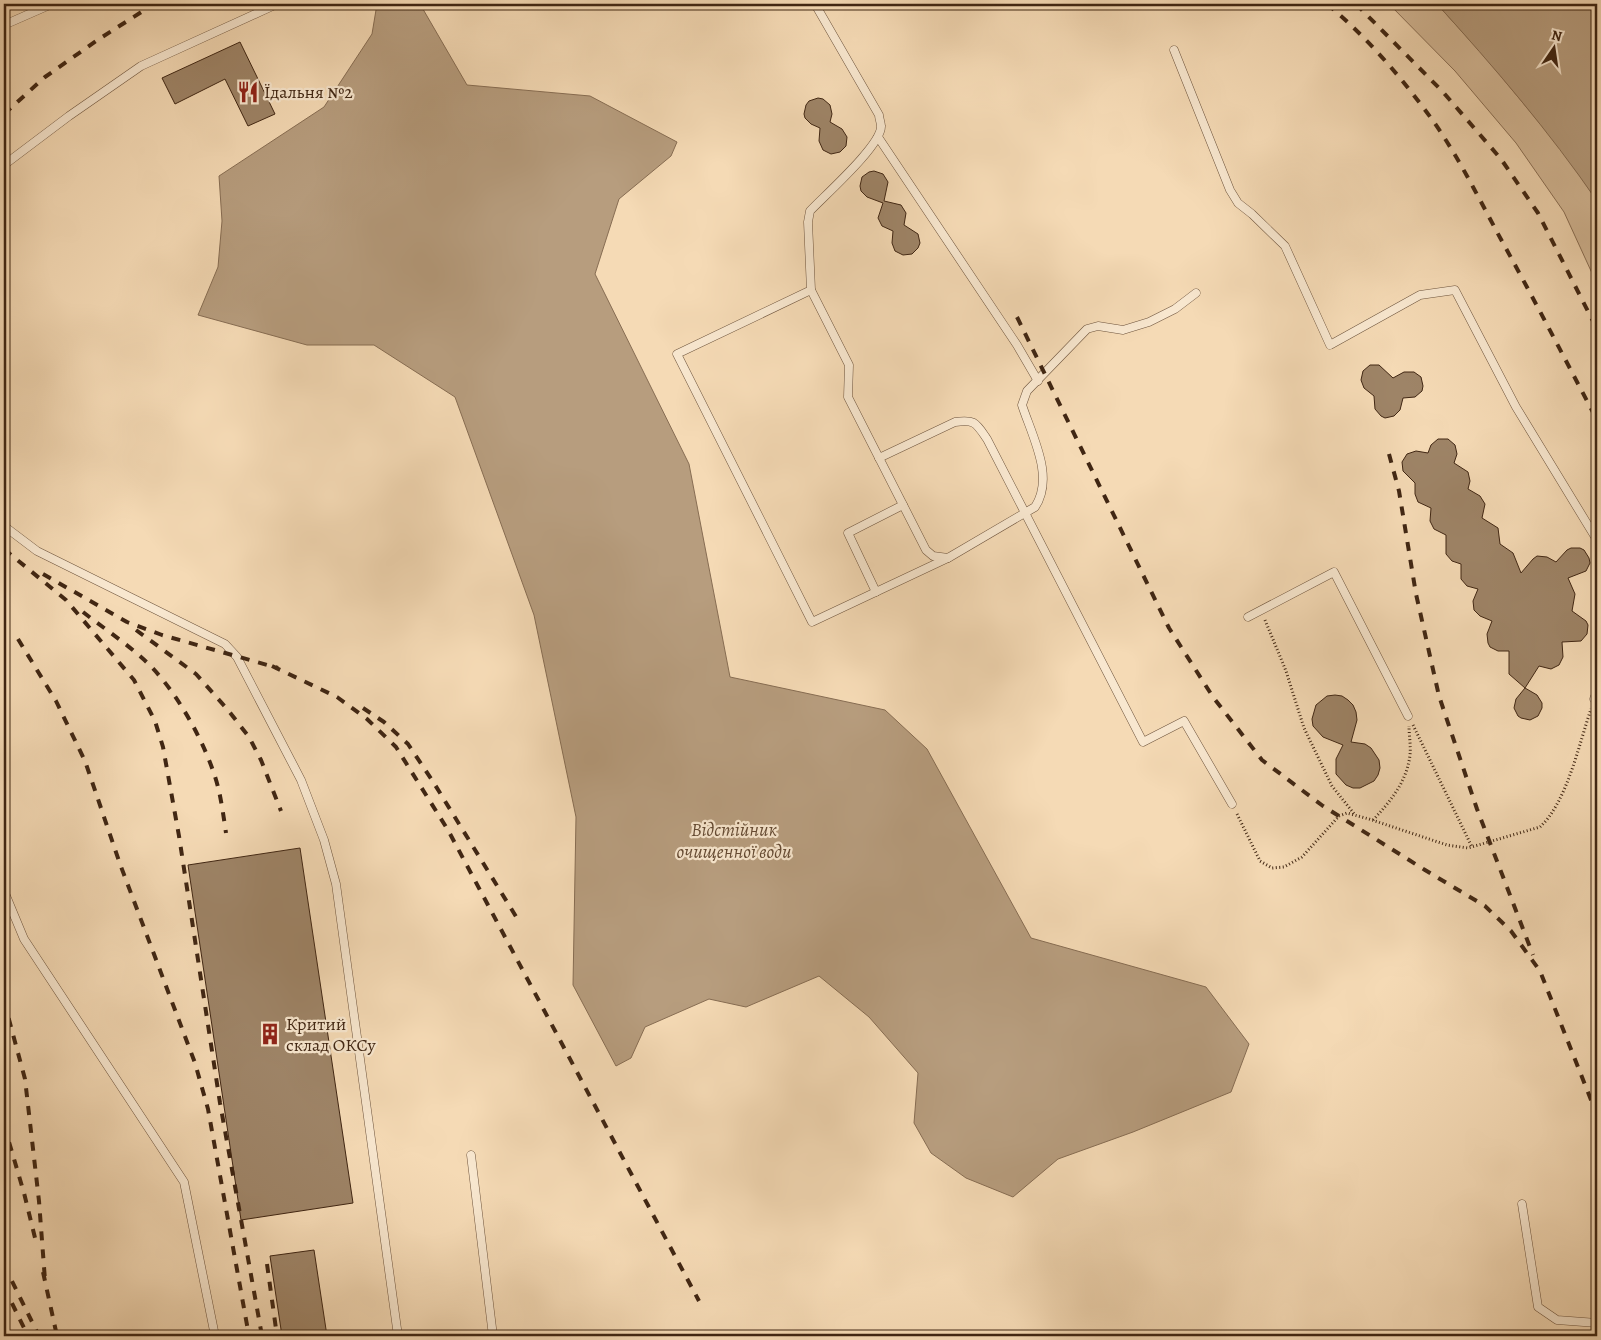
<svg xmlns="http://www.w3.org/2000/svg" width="1601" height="1340" font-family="Alegreya,serif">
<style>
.green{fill:#d6bb99;stroke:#8b7056}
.water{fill:#b79d7e;stroke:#876d53}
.building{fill:#9e8467;stroke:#402613}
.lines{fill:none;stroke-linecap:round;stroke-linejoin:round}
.lane-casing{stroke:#6d533c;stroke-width:9}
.path{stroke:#402613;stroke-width:3;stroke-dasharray:1 2.5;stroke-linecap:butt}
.lane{stroke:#f8e7cf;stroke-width:8}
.rail{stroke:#402613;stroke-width:4;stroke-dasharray:9 9;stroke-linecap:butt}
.labels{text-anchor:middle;stroke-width:4.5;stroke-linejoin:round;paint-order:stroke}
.poi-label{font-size:18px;fill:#402613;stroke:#f8e7cf;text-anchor:start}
.water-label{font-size:19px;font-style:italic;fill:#644a33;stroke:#f8e7cf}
</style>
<rect width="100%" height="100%" fill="#f5dab5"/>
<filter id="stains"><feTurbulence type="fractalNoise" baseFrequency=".004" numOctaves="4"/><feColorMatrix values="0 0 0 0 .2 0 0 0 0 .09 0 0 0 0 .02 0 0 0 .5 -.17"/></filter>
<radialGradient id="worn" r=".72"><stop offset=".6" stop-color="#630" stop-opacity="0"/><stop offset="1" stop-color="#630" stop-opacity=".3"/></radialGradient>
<!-- green -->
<polygon class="green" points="1389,4 1437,4 1485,57 1567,156 1597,201 1597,284 1564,212 1516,143 1455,71"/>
<!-- water -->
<g class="water">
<polygon points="377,4 420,4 467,85 590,96 677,142 671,156 619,199 595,274 689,464 730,677 885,710 927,749 1031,938 1206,987 1249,1044 1231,1092 1133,1132 1058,1159 1013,1197 966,1178 931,1153 914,1123 918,1073 869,1017 819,976 746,1007 709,999 645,1027 631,1058 616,1066 573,985 576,817 534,615 455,397 374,345 307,345 198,315 218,267 222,221 219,176 324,107 372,34"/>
<path d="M1437,4H1597V201C1549,131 1494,67 1437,4Z"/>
</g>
<!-- building -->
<g class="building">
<polygon points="240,42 275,114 248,126 225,79 175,104 162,78"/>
<polygon points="818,98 823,99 830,105 832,114 830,122 842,129 847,137 846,146 840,152 831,154 823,150 819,141 820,128 811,124 805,118 804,114 806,105 809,101"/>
<polygon points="874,171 883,174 888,182 884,201 901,205 906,213 904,225 918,234 920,243 918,248 912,254 903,255 895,251 892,243 893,231 882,226 878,218 883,203 867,197 861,191 860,186 862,177 869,172"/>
<polygon points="1370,365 1379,365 1393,378 1404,372 1414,372 1421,377 1423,386 1422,391 1415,397 1403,398 1400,410 1394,416 1385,418 1381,416 1375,409 1374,396 1364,388 1361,380 1363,371"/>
<polygon points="1438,439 1448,439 1455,445 1457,454 1454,463 1468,472 1470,481 1468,489 1480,496 1485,504 1482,518 1498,528 1500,544 1513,553 1521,573 1533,559 1537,556 1547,557 1556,562 1567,550 1571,548 1580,548 1584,550 1589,558 1590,563 1586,571 1568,578 1575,594 1572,611 1586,621 1588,625 1587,634 1581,641 1562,642 1563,657 1559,665 1551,669 1539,666 1525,688 1509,674 1509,651 1498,651 1490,647 1488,643 1487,634 1492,621 1480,616 1474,610 1473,601 1478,589 1467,586 1461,579 1461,564 1452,561 1446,554 1446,535 1434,529 1430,521 1431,508 1418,502 1415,494 1415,483 1403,471 1402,462 1407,454 1416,451 1428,453 1431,445"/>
<polygon points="1525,688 1537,695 1542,703 1542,708 1538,716 1530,720 1521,718 1518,716 1514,708 1516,699"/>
<polygon points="1335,695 1342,696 1348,700 1353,705 1356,712 1357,720 1351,742 1365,744 1371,748 1379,760 1380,768 1378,775 1374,781 1360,788 1353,788 1346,785 1336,774 1336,759 1343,745 1323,737 1313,726 1312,719 1316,705 1327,696"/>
<polygon points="300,848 353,1203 241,1220 188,865"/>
<polygon points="314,1250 327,1336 282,1336 270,1256"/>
</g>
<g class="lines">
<!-- lane casing -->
<g class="lane-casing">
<g id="lane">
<path d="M815,4L879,115C879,118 881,123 881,126C882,145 824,196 810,211L808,222L811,290L849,365L848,397L926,550L933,556L948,558L1035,507C1055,477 1032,436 1022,405L1027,391L1087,329L1098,326L1123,330L1149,322L1175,309L1196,293"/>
<polyline points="4,25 52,4"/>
<polyline points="1174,50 1230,190 1238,203 1252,214 1285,246 1330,345 1420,295 1455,290 1516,407 1597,540"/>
<polyline points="878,137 1017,345 1038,381"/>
<polyline points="4,165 69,116 141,66 277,4"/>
<polyline points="811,290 677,354 812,622 948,558"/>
<path d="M879,458L955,422C975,419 976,423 987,439L1143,742L1184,721L1232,804"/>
<polyline points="4,526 37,551 225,644 237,657 301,780 324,840 336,884 398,1336"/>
<polyline points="876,592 848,533 903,505"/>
<polyline points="1248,617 1334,572 1408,716"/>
<polyline points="1594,699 1597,691"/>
<polyline points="4,891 24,939 184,1182 215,1336"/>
<polyline points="471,1155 493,1336"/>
<polyline points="1522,1204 1538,1307 1557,1320 1597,1323"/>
</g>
</g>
<!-- path -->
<g class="path">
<polyline points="1265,620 1286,671 1304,728 1332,786 1355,815"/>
<polyline points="1413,725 1472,847"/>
<path d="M1237,814L1260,861L1272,868L1284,867L1302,857L1339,816L1347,813L1369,819L1447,845L1468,848L1540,827C1567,802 1579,744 1591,709"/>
<path d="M1373,820C1391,801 1407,781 1410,755C1411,746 1409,735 1409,726"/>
</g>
<!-- lane -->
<use href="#lane" class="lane"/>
<!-- rail -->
<g class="rail">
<path d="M1327,4C1366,36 1401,77 1431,118C1459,157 1480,201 1503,243C1535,301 1566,361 1597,420"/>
<polyline points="1356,4 1443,92 1501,159 1538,213 1597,329"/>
<polyline points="4,114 45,77 99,39 154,4"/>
<polyline points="1017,317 1169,628 1213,697 1262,760 1323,806 1425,870 1485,906 1511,931 1540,971 1597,1115"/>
<polyline points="1389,454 1399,491 1416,594 1439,696 1477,809 1533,955"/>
<polyline points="4,549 66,600 134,680 155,721 163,747 179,836 220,1103 262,1336"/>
<polyline points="43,574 127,622 162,635 278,668"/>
<path d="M83,612C102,627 123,641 141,657C175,686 209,748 219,791C222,805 224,819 226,833"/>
<polyline points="136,630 196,674 228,710 249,737 261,760 281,811"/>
<polyline points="18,639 56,701 85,761 120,864 195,1063 208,1109 249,1336"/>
<polyline points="272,666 337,697 367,719 396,747 448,830 699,1301"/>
<polyline points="363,708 384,722 408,744 432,780 520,923"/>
<polyline points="4,1001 25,1079 39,1201 45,1280"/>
<polyline points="4,1125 24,1193 37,1246"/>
<polyline points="267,1264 277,1336"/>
<polyline points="4,1265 39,1336"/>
<polyline points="43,1272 57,1336"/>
<polyline points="4,1287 28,1336"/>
<polyline points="4,1316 13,1336"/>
</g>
</g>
<!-- icons -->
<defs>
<g id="restaurant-bare" transform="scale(1.725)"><path d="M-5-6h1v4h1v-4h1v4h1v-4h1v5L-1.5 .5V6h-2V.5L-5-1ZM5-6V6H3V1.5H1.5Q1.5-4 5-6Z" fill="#8f2418" stroke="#f8e7cf" stroke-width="2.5" paint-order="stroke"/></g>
<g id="building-bare" transform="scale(1.725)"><path d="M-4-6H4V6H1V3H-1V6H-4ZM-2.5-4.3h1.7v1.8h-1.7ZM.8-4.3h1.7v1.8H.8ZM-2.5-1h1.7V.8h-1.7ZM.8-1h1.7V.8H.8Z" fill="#8f2418" stroke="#f8e7cf" stroke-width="2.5" paint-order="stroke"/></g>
</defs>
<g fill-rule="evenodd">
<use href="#restaurant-bare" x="248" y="92"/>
<use href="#building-bare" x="270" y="1034"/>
</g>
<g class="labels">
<!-- poi labels -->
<g class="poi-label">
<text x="264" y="98">Їдальня №2</text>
<text x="286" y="1030">Критий<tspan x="286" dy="21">склад ОКСу</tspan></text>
</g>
<!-- water labels -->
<g class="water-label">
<text x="734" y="836">Відстійник<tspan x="734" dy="22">очищенної води</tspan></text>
</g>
</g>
<!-- margin -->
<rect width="1601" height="1340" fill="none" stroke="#f5dab5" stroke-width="20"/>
<rect x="5" y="5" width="1591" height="1330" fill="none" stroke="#402613" stroke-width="2.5"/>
<rect x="10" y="10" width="1581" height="1320" fill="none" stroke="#402613"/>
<!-- north arrow -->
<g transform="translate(1554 48) rotate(13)" stroke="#f8e7cf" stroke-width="4" paint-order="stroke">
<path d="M0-4L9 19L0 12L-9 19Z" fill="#402613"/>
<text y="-8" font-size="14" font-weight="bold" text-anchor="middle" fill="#402613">N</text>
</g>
<rect width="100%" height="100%" filter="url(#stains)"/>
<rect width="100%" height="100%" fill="url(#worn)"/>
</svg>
